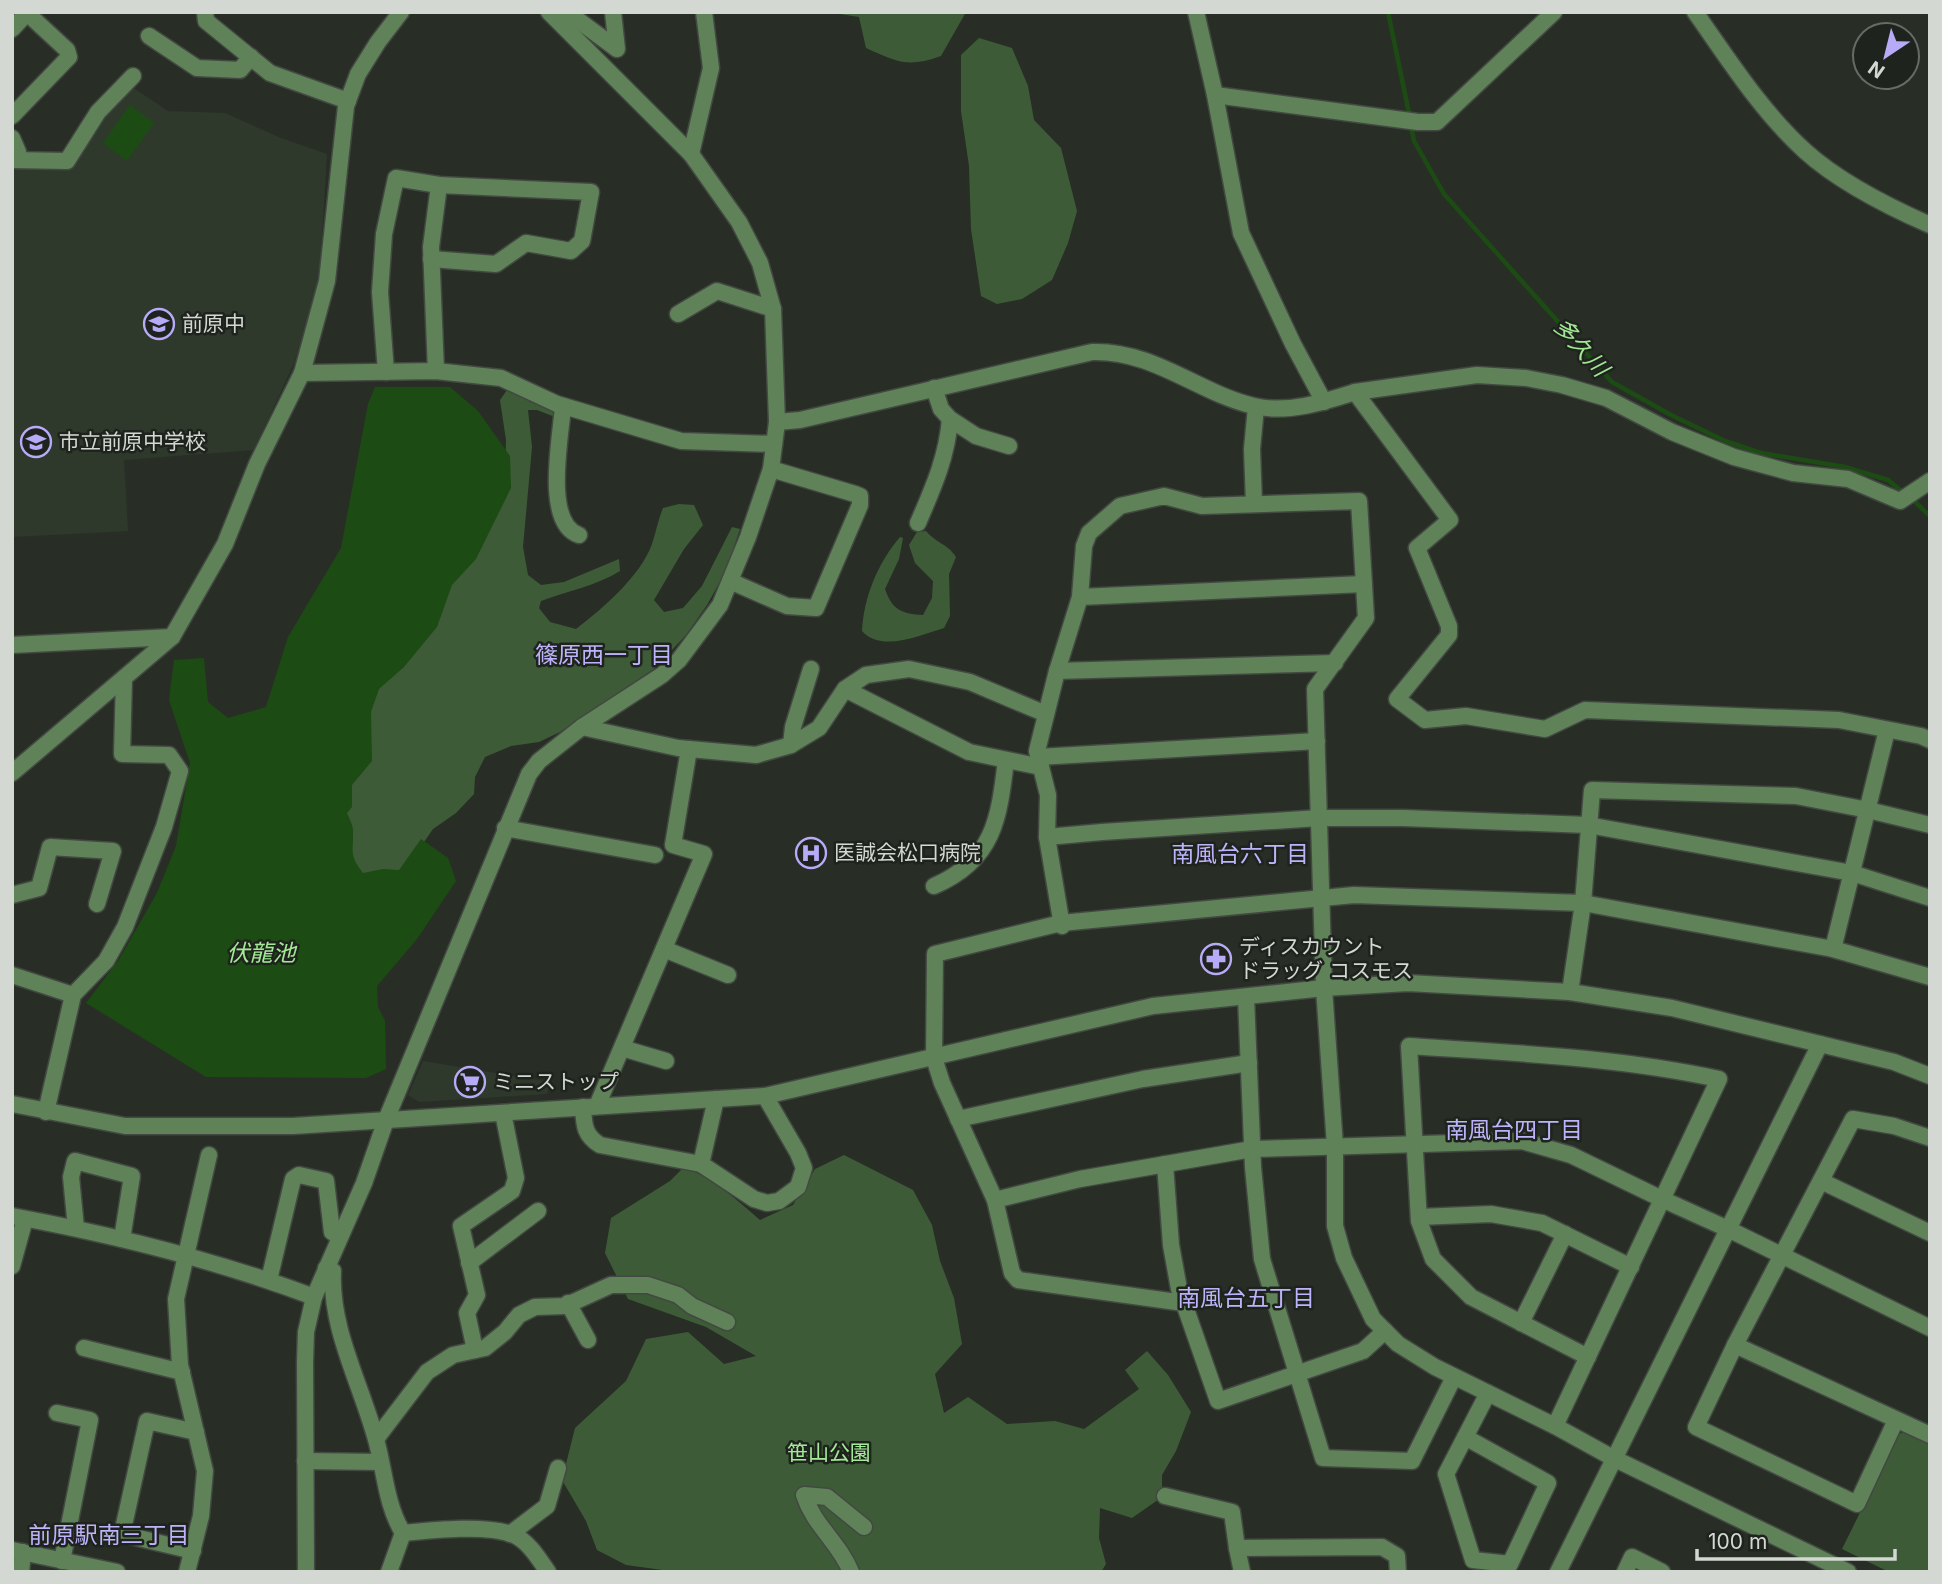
<svg xmlns="http://www.w3.org/2000/svg" width="1942" height="1584" font-family="Inter,'Noto Sans JP',sans-serif">
<style>
.built{fill:#2e392c}
.green{fill:#3e5b38}
.water{fill:#1c4c13}
.lines{fill:none;stroke-linecap:round;stroke-linejoin:round}
.stream{stroke:#1c4c13;stroke-width:4.5}
.minor-casing{stroke:#434942;stroke-width:19}
.minor{stroke:#5f8259;stroke-width:16}
.labels{text-anchor:middle;stroke-width:5;stroke-linejoin:round;paint-order:stroke}
.poi-label{font-size:21px;fill:#d3d8d2;stroke:#1e241d;text-anchor:start}
.park-label{font-size:21px;fill:#a3e997;stroke:#1e241d}
.water-label{font-size:23px;font-style:italic;fill:#a2e895;stroke:#1e241d}
.neighbourhood-label{font-size:23px;fill:#bdb3fa;stroke:#1e241d}
</style>
<rect width="100%" height="100%" fill="#282e26"/>
<!-- built -->
<g class="built">
<polygon points="129,85 168,111 225,113 281,138 327,154 319,286 294,363 254,450 124,460 128,531 12,537 12,167 71,165 107,111"/>
<polygon points="423,1061 550,1082 547,1094 419,1102 408,1095"/>
</g>
<!-- green -->
<g class="green">
<path d="M827,12H966L941,56C907,68 898,62 866,48L859,17Z"/>
<polygon points="979,38 1012,48 1028,86 1034,120 1061,148 1077,211 1068,243 1052,280 1022,299 997,304 981,296 971,229 969,166 961,111 961,55"/>
<path d="M507,390L516,391L530,402L555,409V417L537,410H528L532,447L523,547L528,575L541,585L564,582L619,559L620,571C596,586 567,591 541,601L539,608L550,622L576,629C602,609 640,577 652,544C656,532 658,520 663,508L679,504L694,505L703,525L684,549L654,600L664,612L683,608L702,586L732,527L740,529L726,571L707,605L686,635L655,668L560,732L539,742L511,746L485,757L475,777L474,794L456,813L433,829L403,872L362,876L349,864L343,806L371,689L505,478L506,440L500,400Z"/>
<path d="M926,531C937,544 947,543 956,557L949,574L950,616L944,628C920,635 882,653 862,631C864,596 878,563 900,537L903,538L899,559L885,589C892,610 902,614 923,615L932,598L933,581L915,563L909,545L917,532Z"/>
<path d="M844,1155L913,1190L932,1225L940,1261L954,1298L962,1344L935,1374L944,1413L968,1397L1007,1424L1055,1421L1084,1429L1139,1389L1125,1370L1147,1351L1168,1375L1191,1412L1176,1451L1162,1475V1497L1132,1518L1100,1508L1099,1538L1106,1564L1101,1572H677L626,1565L597,1550L586,1521L562,1480L575,1428L626,1381L646,1339L688,1332L724,1364L756,1356L706,1327L628,1299L605,1253L611,1218L670,1181L684,1167C714,1179 736,1199 760,1220L793,1205L815,1169Z"/>
<polygon points="1904,1432 1930,1444 1930,1572 1889,1572 1842,1549 1899,1434"/>
</g>
<!-- water -->
<g class="water">
<polygon points="130,105 154,123 127,161 103,143"/>
<path d="M375,387H450L478,411L510,456L511,488L476,559L452,585L437,627L404,667L379,689L371,712L372,761L352,785V807L347,813C349,818 353,825 353,830C354,851 348,854 363,873L383,869L399,870L421,839L448,858L456,881L417,939L377,986L378,1007L385,1021L386,1069L366,1078L206,1077L86,1003L118,961L157,893L176,846L190,763L169,700L174,660L204,658L208,702L228,718L266,707L288,637L341,548L368,404Z"/>
</g>
<g class="lines">
<!-- stream -->
<g class="stream">
<polyline points="1388,12 1410,118"/>
<polyline points="1411,126 1414,141 1444,194 1612,382 1671,415 1725,441 1761,453 1845,467 1888,480 1905,494"/>
<polyline points="1912,499 1930,516"/>
</g>
<!-- minor casing -->
<g class="minor-casing">
<g id="minor">
<polyline points="205,12 206,21 270,73 348,101"/>
<polyline points="567,12 617,49 613,12"/>
<polyline points="1196,12 1215,95 1241,233 1293,344 1324,402"/>
<path d="M1695,12C1729,60 1761,111 1805,151C1838,181 1889,207 1930,225"/>
<polyline points="12,29 27,13 67,50 69,57 12,116"/>
<polyline points="149,36 197,68 240,70 251,57"/>
<polyline points="1215,95 1418,122 1437,122 1554,12"/>
<polyline points="12,138 18,152 17,160"/>
<polyline points="691,154 711,68 704,12"/>
<polyline points="12,160 67,161 98,112 133,76"/>
<polyline points="678,314 717,291 773,309"/>
<polyline points="436,371 431,247 439,185"/>
<polyline points="386,372 380,292 384,234 396,178 439,185 591,192 582,241 571,251 526,243 496,264 431,259"/>
<polyline points="302,373 436,371 501,378 557,404 681,441 774,444"/>
<polyline points="1355,392 1477,375 1526,378 1562,385 1606,398 1672,432 1734,457 1793,473 1848,479 1900,501 1930,481"/>
<path d="M563,406C561,436 543,523 579,535"/>
<polyline points="950,419 976,436 1009,446"/>
<path d="M777,422L800,420L1092,352C1154,350 1198,393 1254,406C1287,414 1324,402 1355,392L1450,520L1417,548L1449,626V635L1397,699L1425,720L1466,716L1545,729L1585,710L1839,720L1921,736L1930,740"/>
<polyline points="1254,504 1252,449 1256,407"/>
<path d="M918,523C933,488 947,457 950,419L941,409L934,388"/>
<polyline points="730,581 787,606 816,608 860,505 860,496 855,494 771,469"/>
<polyline points="1080,597 1364,584"/>
<polyline points="12,645 172,637"/>
<polyline points="1057,671 1335,663"/>
<polyline points="845,689 969,752 1041,767"/>
<polyline points="582,727 678,748 756,755 791,745 819,728 845,689 866,675 909,669 970,682 1046,714"/>
<polyline points="791,745 793,727 811,669"/>
<polyline points="1038,757 1317,741"/>
<polyline points="12,773 172,637 225,544 257,464 302,373 327,281 346,106 358,74 378,42 401,12"/>
<polyline points="505,828 655,855"/>
<polyline points="1047,837 1102,832 1319,818 1403,818 1588,825 1852,873 1930,898"/>
<path d="M934,886C994,860 999,819 1006,760"/>
<polyline points="12,895 39,888 50,847 113,851 97,904"/>
<polyline points="1062,926 1047,837 1048,795 1037,751 1057,671 1080,597 1084,546 1089,533 1120,506 1164,496 1202,506 1359,501 1366,618 1315,689 1324,988 1335,1146 1335,1226 1344,1258 1373,1319 1398,1344 1435,1367 1555,1426 1613,1458 1848,1572"/>
<polyline points="664,949 728,975"/>
<polyline points="1833,949 1887,730"/>
<polyline points="12,975 73,995"/>
<polyline points="1570,992 1583,903 1592,790 1796,796 1868,810 1930,825"/>
<polyline points="1246,997 1253,1167 1262,1259 1323,1458 1412,1461 1454,1377"/>
<polyline points="622,1048 666,1061"/>
<polyline points="12,1104 125,1126 293,1126 765,1096 1153,1006 1324,988 1408,983 1570,992 1672,1008 1894,1062 1930,1076"/>
<polyline points="597,1106 704,854 673,845 689,749"/>
<path d="M583,1107C584,1125 584,1135 600,1145L701,1164L754,1199L767,1203L779,1201L798,1187L804,1168L798,1153L765,1096"/>
<polyline points="46,1112 73,995 106,961 125,927 164,827 180,771 169,755 122,754 124,678"/>
<polyline points="958,1119 1143,1079 1249,1063"/>
<polyline points="701,1164 716,1099"/>
<polyline points="1165,1164 1171,1245 1179,1289 1218,1401 1363,1351 1385,1331"/>
<polyline points="1821,1181 1930,1233"/>
<polyline points="995,1200 1080,1179 1252,1149 1522,1141 1571,1155 1664,1200 1728,1229 1930,1328"/>
<path d="M12,1216C114,1235 216,1260 314,1297"/>
<polyline points="1419,1217 1491,1214 1542,1223 1631,1267"/>
<polyline points="76,1228 71,1177 75,1161 132,1176 122,1239"/>
<polyline points="469,1263 538,1211"/>
<polyline points="12,1266 25,1219"/>
<path d="M326,1268L333,1271C330,1328 360,1382 375,1436C385,1469 385,1503 403,1533"/>
<polyline points="269,1280 293,1179 299,1175 326,1181 332,1232 340,1236"/>
<polyline points="568,1303 588,1340"/>
<polyline points="1184,1303 1018,1280 1012,1273 995,1200 942,1083 934,1058 935,954 1061,923 1354,895 1583,903 1833,949 1930,977"/>
<polyline points="1521,1323 1565,1234"/>
<polyline points="1735,1345 1930,1435"/>
<polyline points="84,1348 182,1372"/>
<polyline points="475,1350 467,1313 477,1295 461,1226 512,1191 516,1178 503,1113"/>
<polyline points="57,1413 90,1420 62,1561"/>
<polyline points="1896,1420 1857,1504 1696,1427 1735,1345 1853,1119 1894,1126 1930,1138"/>
<path d="M1555,1426L1719,1079C1617,1057 1513,1053 1409,1046L1419,1221L1433,1259L1471,1297L1588,1357"/>
<polyline points="1465,1437 1548,1483 1510,1564 1473,1560 1446,1474 1488,1393"/>
<polyline points="376,1439 427,1372 453,1355 485,1348 505,1332 519,1315 535,1307 565,1306 611,1285 648,1285 678,1295 692,1306 727,1322"/>
<polyline points="305,1461 380,1462"/>
<polyline points="1165,1496 1232,1512 1237,1548"/>
<path d="M403,1533C432,1530 487,1524 514,1535C529,1542 539,1559 548,1572"/>
<polyline points="510,1534 547,1506 558,1468"/>
<polyline points="12,1550 117,1572"/>
<polyline points="193,1551 122,1534 147,1421 196,1432"/>
<polyline points="21,1572 23,1552"/>
<polyline points="187,1572 201,1516 205,1471 180,1365 176,1299 209,1155"/>
<polyline points="306,1572 305,1362 306,1332 314,1297 364,1183 386,1120 529,774 539,761 582,727 662,675 679,660 720,605 748,537 771,469 777,422 773,309 760,263 739,222 691,154 549,12"/>
<polyline points="389,1572 403,1533"/>
<path d="M851,1572C839,1542 814,1526 804,1495L827,1497L864,1527"/>
<polyline points="1242,1572 1237,1548 1382,1547 1397,1556 1398,1572"/>
<polyline points="1558,1572 1820,1044"/>
<polyline points="1625,1572 1632,1557 1662,1572"/>
</g>
</g>
<!-- minor -->
<use href="#minor" class="minor"/>
</g>
<!-- icons -->
<defs>
<g id="school-ring" transform="scale(1.575)"><circle r="9.5" fill="#1e241d" stroke="#b7abf8" stroke-width="1.5"/><path d="M0-5L7-2L0 1L-7-2ZM-4 1L0 2.5L4 1V4Q0 6-4 4Z" fill="#b7abf8"/></g>
<g id="hospital-ring" transform="scale(1.575)"><circle r="9.5" fill="#1e241d" stroke="#b7abf8" stroke-width="1.5"/><path d="M-5-5h3v3.5h4V-5h3V5h-3V1.5h-4V5h-3Z" fill="#b7abf8"/></g>
<g id="pharmacy-ring" transform="scale(1.575)"><circle r="9.5" fill="#1e241d" stroke="#b7abf8" stroke-width="1.5"/><path d="M-2-6h4v4h4v4h-4v4h-4v-4h-4v-4h4Z" fill="#b7abf8"/></g>
<g id="supermarket-ring" transform="scale(1.575)"><circle r="9.5" fill="#1e241d" stroke="#b7abf8" stroke-width="1.5"/><path d="M-6-5.5h2.5l.6 2H6L4.5 2H-2.5L-4.4-4H-6ZM-1.5 3.2a1.3 1.3 0 1 0 .1 0ZM3 3.2a1.3 1.3 0 1 0 .1 0Z" fill="#b7abf8"/></g>
</defs>
<g fill-rule="evenodd">
<use href="#school-ring" x="159" y="324"/>
<use href="#school-ring" x="36" y="442"/>
<use href="#hospital-ring" x="811" y="853"/>
<use href="#pharmacy-ring" x="1216" y="959"/>
<use href="#supermarket-ring" x="470" y="1082"/>
</g>
<g class="labels">
<!-- poi labels -->
<g class="poi-label">
<text x="182" y="331">前原中</text>
<text x="59" y="449">市立前原中学校</text>
<text x="834" y="860">医誠会松口病院</text>
<text x="1239" y="954">ディスカウント<tspan x="1239" dy="24">ドラッグ コスモス</tspan></text>
<text x="493" y="1089">ミニストップ</text>
</g>
<!-- park labels -->
<g class="park-label">
<text x="829" y="1460">笹山公園</text>
</g>
<!-- water labels -->
<g class="water-label">
<text transform="translate(1581 347) rotate(48)" y="8">多久川</text>
<text x="261" y="961">伏龍池</text>
</g>
<!-- neighbourhood labels -->
<g class="neighbourhood-label">
<text x="604" y="663">篠原西一丁目</text>
<text x="1240" y="862">南風台六丁目</text>
<text x="1514" y="1138">南風台四丁目</text>
<text x="1246" y="1306">南風台五丁目</text>
<text x="109" y="1543">前原駅南三丁目</text>
</g>
</g>
<!-- border -->
<rect width="1942" height="1584" fill="none" stroke="#d3d8d2" stroke-width="28"/>
<!-- north arrow -->
<g transform="translate(1886 56) rotate(215)"><circle r="33" fill="#1e241d" stroke="#666c65" stroke-width="2"/>
<path d="M0-5L12 26L0 18L-12 26Z" fill="#b7abf8"/>
<text y="-10" font-size="19" font-weight="bold" text-anchor="middle" fill="#d3d8d2">N</text>
</g>
<!-- scale -->
<path d="M1697 1549v10h198v-10" fill="none" stroke="#d3d8d2" stroke-width="3.5"/>
<text x="1708" y="1549" font-size="21" fill="#d3d8d2" stroke="#1e241d" stroke-width="5" paint-order="stroke">100 m</text>
</svg>
